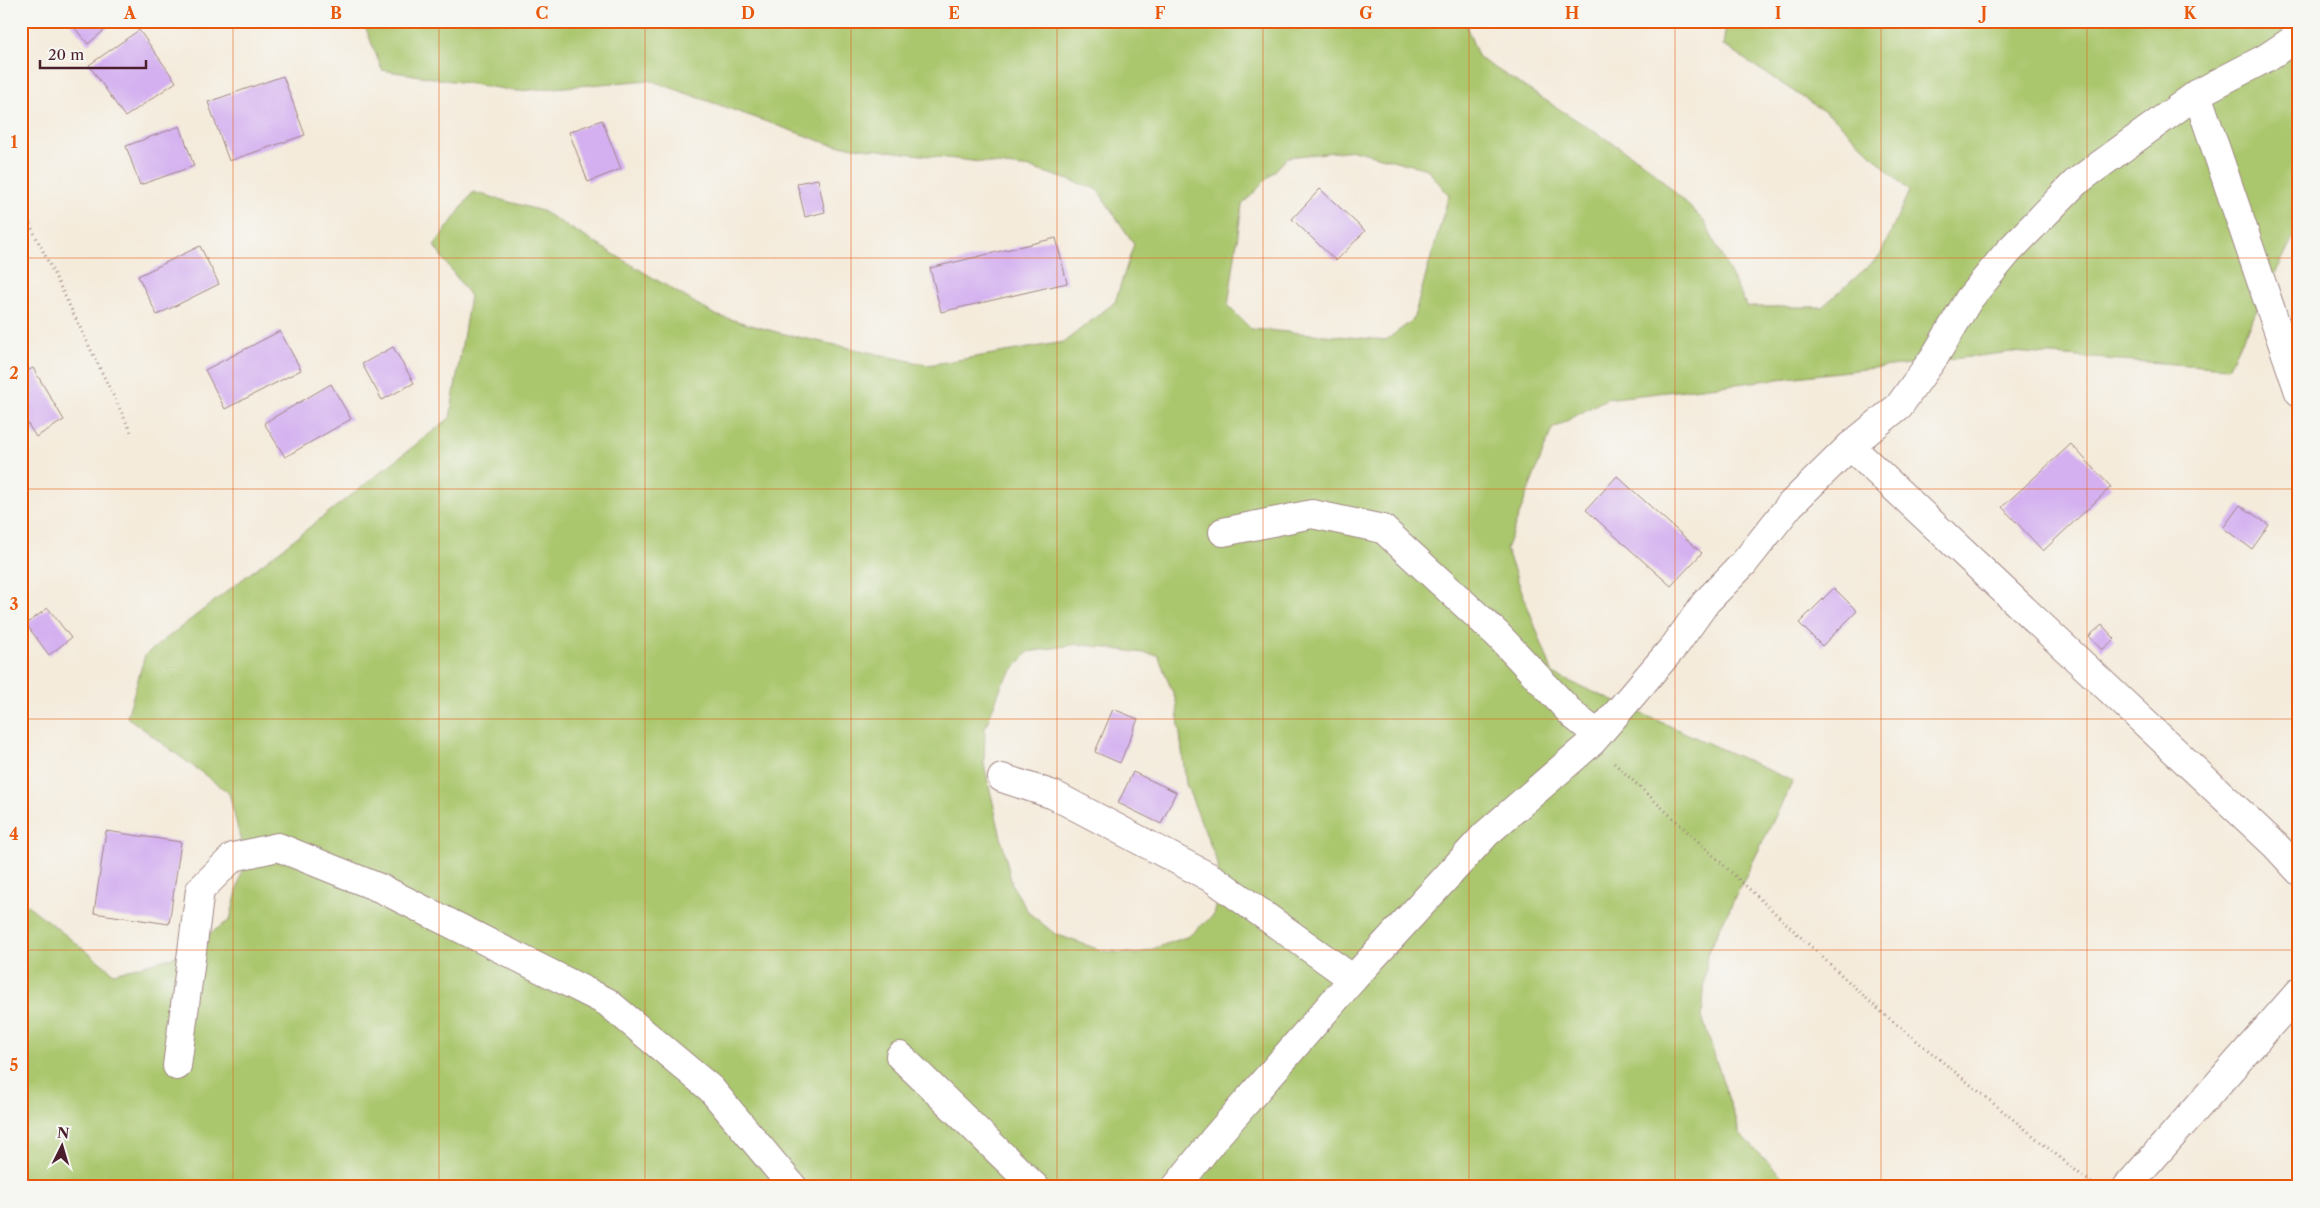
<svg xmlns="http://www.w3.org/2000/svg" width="2320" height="1208" font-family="'Libre Caslon Text',serif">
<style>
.green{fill:#abc76e;stroke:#7a734c;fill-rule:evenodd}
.building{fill:#d4b0f0}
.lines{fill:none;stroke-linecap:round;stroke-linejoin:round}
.minor-casing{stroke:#9f8583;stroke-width:30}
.path{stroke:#9f8583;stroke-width:3;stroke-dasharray:1 4;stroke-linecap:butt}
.minor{stroke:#fff;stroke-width:28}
.grid{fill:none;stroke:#e8590c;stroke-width:1;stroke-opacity:0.55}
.neatline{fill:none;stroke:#e8590c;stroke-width:2}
.grid-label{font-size:16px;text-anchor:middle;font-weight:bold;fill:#e8590c}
</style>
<rect width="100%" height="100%" fill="#f6f6f2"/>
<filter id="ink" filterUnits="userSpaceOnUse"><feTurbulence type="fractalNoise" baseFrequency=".02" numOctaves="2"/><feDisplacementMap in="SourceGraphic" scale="10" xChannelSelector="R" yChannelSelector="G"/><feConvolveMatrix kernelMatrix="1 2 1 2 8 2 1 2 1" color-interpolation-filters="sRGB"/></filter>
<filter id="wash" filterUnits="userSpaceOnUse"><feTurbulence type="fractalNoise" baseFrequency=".0096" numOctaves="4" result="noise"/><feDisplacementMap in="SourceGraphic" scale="20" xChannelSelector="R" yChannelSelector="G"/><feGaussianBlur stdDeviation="1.12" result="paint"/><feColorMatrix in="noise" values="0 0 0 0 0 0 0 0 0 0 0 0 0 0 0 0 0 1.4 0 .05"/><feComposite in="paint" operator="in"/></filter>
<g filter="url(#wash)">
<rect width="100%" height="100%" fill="#f4ebdb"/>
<!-- green -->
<path class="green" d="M363,21H1470L1467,28L1479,58L1647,165L1704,221L1747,307H1822L1880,256L1909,191L1834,118L1723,45L1727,21H2299V226L2228,368L2012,352L1606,399L1552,429L1506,549L1553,674L1793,781L1707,954L1702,1017L1740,1134L1793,1187H21V900L114,973L177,956L230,920L245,858L229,793L127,717L145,655L450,418L470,296L434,246L473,192L542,211L715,315L780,333L928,365L1064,342L1115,302L1134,244L1097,189L1031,168L829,144L649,80L517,91L382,70ZM1354,150L1427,169L1449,195L1413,320L1386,340L1251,329L1228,306L1242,205L1288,157ZM1078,644L1158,655L1176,701L1186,784L1218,864L1219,897L1214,915L1189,936L1138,954L1103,951L1055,934L1029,913L1012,885L984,764L985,728L1003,682L1028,652Z"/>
<g id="blocks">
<!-- building -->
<g class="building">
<polygon points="69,21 115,21 88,44"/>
<polygon points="139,30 176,82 125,117 89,65"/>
<polygon points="283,76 305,135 229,161 208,102"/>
<polygon points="602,120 621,169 588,182 569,132"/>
<polygon points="180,126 194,166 140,185 126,146"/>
<polygon points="818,179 825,212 805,217 797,183"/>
<polygon points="1320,189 1365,231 1336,261 1292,219"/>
<polygon points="1056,238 1067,283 941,312 930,268"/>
<polygon points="200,246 219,284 157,315 138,276"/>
<polygon points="280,331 301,370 225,409 205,370"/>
<polygon points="393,347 414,383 382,400 362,364"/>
<polygon points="33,368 64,420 36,437 21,413 21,375"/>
<polygon points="331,384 351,419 285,457 264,423"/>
<polygon points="2071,444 2111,487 2043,551 2002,507"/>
<polygon points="1617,476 1702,553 1671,586 1586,510"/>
<polygon points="2240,505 2269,525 2252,549 2223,528"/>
<polygon points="1834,588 1857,611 1822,646 1799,623"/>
<polygon points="48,608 71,638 49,655 26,624"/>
<polygon points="2102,625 2115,639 2102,650 2089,636"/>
<polygon points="1113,709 1138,719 1120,763 1095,752"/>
<polygon points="1133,772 1176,792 1161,824 1118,803"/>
<polygon points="106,831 181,842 169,924 94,913"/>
</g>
</g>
</g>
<g filter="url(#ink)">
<use href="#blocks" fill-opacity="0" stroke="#9f8583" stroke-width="1"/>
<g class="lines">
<!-- minor casing -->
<g class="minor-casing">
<g id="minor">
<polyline points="2197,94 2299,392"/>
<polyline points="1850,446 2275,845 2299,871"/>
<polyline points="1223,532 1312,514 1383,529 1497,634 1573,715 1598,735"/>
<polyline points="1002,778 1054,795 1215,880 1353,979"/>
<polyline points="900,1056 1035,1187"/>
<polyline points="177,1066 200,890 233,857 278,847 382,889 607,1002 711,1089 793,1187"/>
<polyline points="1176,1187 1214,1139 1353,979 1486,834 1592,742 1676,644 1706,602 1744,563 1790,505 1850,446 1899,406 1935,356 1969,299 2007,253 2075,183 2197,94 2266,58 2299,36"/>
<polyline points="2127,1187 2299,992"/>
</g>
</g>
<!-- path -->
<g class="path">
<polyline points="21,206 131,432"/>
<polyline points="1614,763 1879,1010 2096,1187"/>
</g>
<!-- minor -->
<use href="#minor" class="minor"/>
</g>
</g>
<!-- grid -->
<path class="grid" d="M233,21V1187M439,21V1187M645,21V1187M851,21V1187M1057,21V1187M1263,21V1187M1469,21V1187M1675,21V1187M1881,21V1187M2087,21V1187M21,258H2299M21,489H2299M21,719H2299M21,950H2299"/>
<!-- margin -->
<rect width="2320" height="1208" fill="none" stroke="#f6f6f2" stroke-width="55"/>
<!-- north arrow -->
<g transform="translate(62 1146) rotate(5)" stroke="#f6f6f2" stroke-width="4" paint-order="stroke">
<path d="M0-4L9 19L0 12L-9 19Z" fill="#4a1f2b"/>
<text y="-8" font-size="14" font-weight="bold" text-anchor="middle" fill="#4a1f2b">N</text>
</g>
<!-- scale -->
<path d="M40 60v8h106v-8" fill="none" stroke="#4a1f2b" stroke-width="2.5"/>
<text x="48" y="60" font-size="15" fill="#4a1f2b" stroke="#f6f6f2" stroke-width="4" paint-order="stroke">20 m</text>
<rect x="28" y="28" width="2264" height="1152" class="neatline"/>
<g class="grid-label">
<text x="130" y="19">A</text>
<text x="336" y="19">B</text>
<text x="542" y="19">C</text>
<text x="748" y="19">D</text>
<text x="954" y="19">E</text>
<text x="1160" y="19">F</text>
<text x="1366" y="19">G</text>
<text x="1572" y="19">H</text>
<text x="1778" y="19">I</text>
<text x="1984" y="19">J</text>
<text x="2190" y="19">K</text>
<text x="14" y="148">1</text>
<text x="14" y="379">2</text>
<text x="14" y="610">3</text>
<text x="14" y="840">4</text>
<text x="14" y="1071">5</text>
</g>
</svg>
